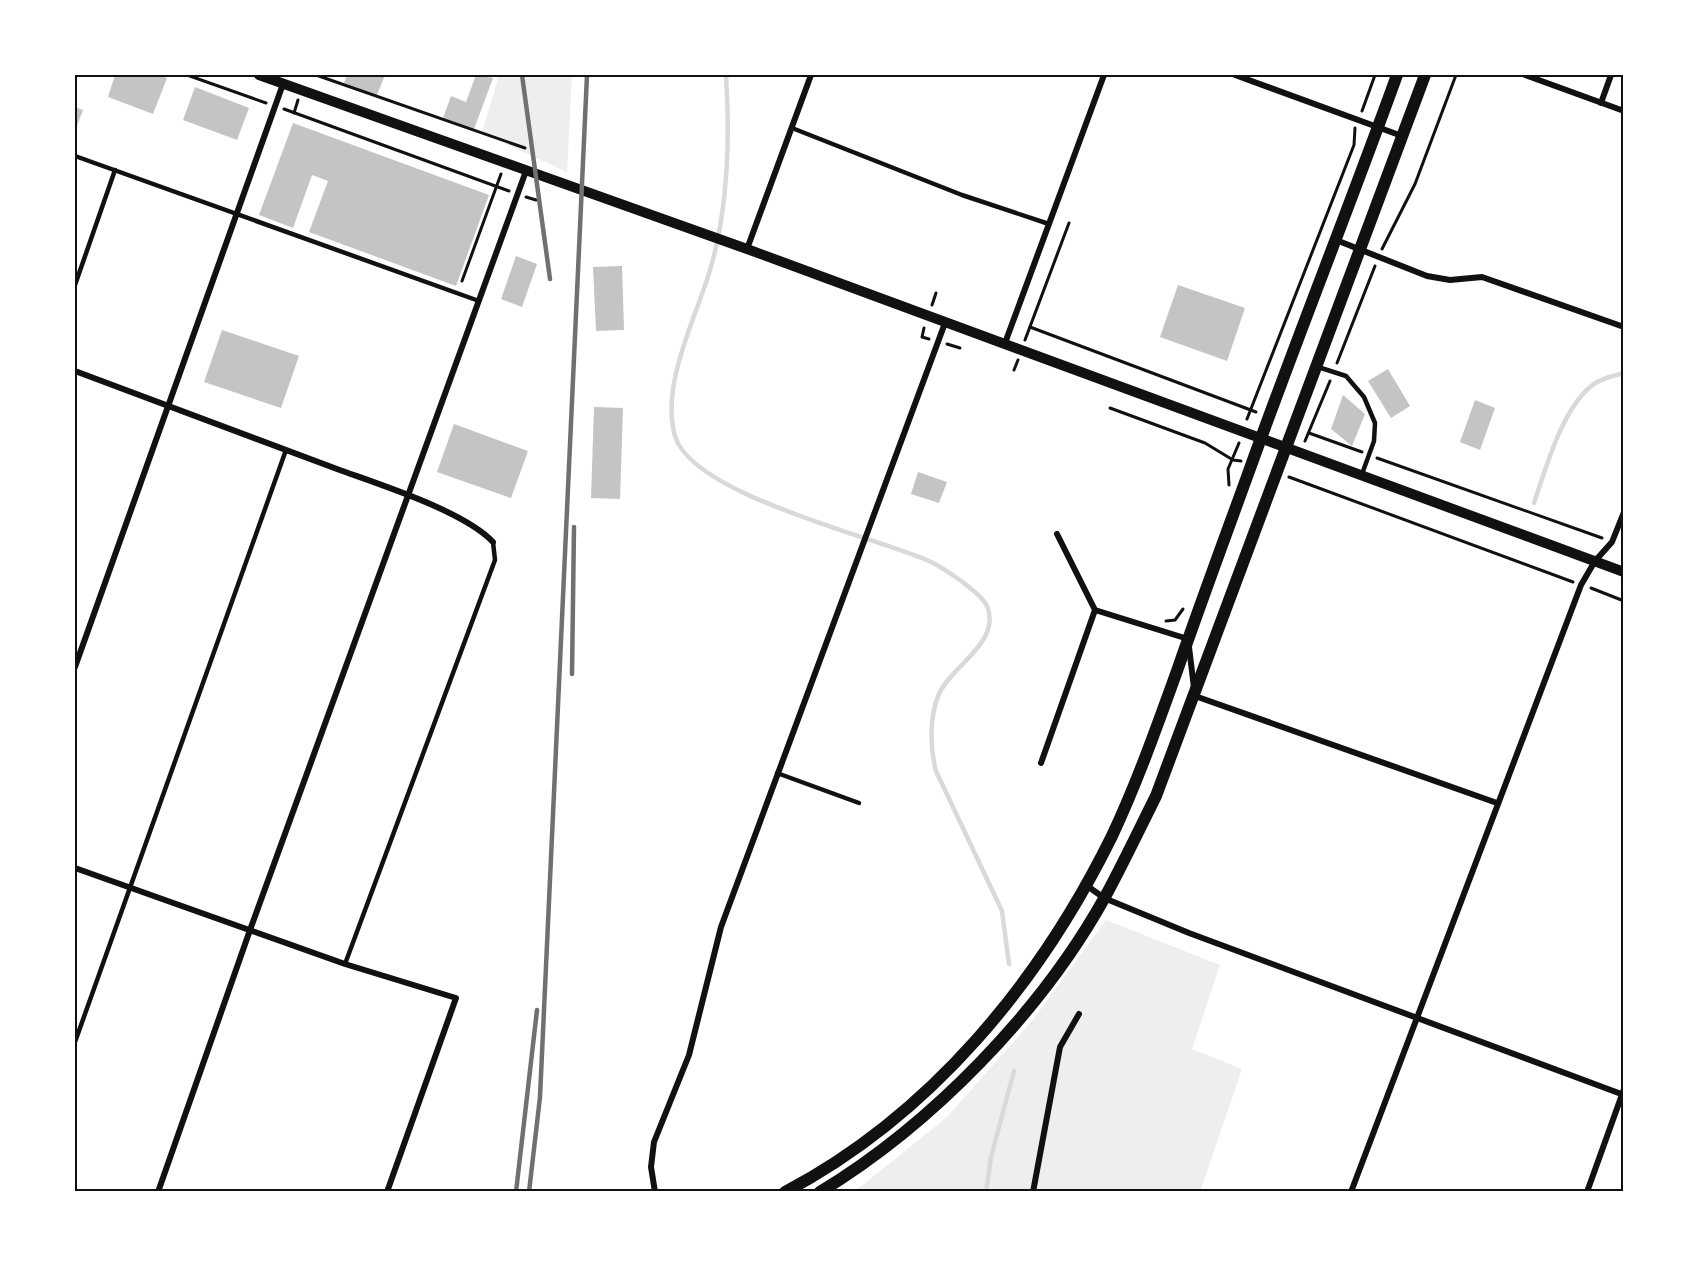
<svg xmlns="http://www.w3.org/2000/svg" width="1699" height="1267" font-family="Cabin,sans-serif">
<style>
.green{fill:#eee}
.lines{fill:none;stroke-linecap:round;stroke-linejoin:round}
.stream{stroke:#d9d9d9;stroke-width:4.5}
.building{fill:#c4c4c4}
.path{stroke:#111;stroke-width:3}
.service{stroke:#111;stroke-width:4.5}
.minor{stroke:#111;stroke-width:6}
.tertiary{stroke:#111;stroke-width:10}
.secondary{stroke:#111;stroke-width:12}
.rail{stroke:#707070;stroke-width:4.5}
.neatline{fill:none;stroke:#111;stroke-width:2}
</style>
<rect width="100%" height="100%" fill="#fff"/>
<!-- green -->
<g class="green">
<polygon points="499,75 572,75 567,172 482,133"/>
<polygon points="1106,920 1220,965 1192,1049 1242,1069 1200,1192 854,1192 946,1118 1032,1021"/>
</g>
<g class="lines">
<!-- stream -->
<g class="stream">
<path d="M726,75C730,137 728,206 711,267C697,316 660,384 675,436C692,495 875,537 929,561C942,567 953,575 964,583C971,589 983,597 987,606C1002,642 951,666 939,694C929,717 930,748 936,771L1002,911L1009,964"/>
<path d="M1534,503C1546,468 1561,412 1590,387C1599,379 1613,376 1624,373"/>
<polyline points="986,1192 991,1157 1014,1071"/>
</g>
</g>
<!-- building -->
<g class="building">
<polygon points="115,75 159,75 167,78 153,114 108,97"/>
<polygon points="347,75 385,75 377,95 344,83"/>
<polygon points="476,75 493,78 474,129 443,118 451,96 466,102"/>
<polygon points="195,87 249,108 237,140 183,120"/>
<polygon points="75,107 83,110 75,131"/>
<polygon points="293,123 489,195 456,286 309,232 328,181 312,175 293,228 259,215"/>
<polygon points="516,256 537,264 522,307 501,299"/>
<polygon points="622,266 624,330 596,331 593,267"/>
<polygon points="1178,285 1245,308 1227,361 1160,337"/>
<polygon points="222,330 299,356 281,408 204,382"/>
<polygon points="1388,369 1410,406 1391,418 1368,381"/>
<polygon points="1343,395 1365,414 1352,446 1331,429"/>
<polygon points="1475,400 1495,408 1480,450 1460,442"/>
<polygon points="594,407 623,408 620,499 591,498"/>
<polygon points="454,424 528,451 511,498 437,472"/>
<polygon points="918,472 947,482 939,503 911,494"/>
</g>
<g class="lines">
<!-- path -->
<g class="path">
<polyline points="187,75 266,103"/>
<polyline points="316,75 525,148"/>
<polyline points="284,109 509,191"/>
<polyline points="1362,111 1375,75"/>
<polyline points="294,113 298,100"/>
<polyline points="526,197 536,200"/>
<polyline points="1382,249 1415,184 1456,75"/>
<polyline points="462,281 501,174"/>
<polyline points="932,305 936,293"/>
<polyline points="1030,327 1256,412"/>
<polyline points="924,328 922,337 929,339"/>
<polyline points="1025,340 1069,223"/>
<polyline points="947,344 960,348"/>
<polyline points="1337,363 1375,266"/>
<polyline points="1014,370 1018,360"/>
<polyline points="1110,408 1205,443 1233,460 1241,461"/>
<polyline points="1247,419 1354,145 1355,128"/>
<polyline points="1309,433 1362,452"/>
<polyline points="1305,441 1330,381"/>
<polyline points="1377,458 1602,538"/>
<polyline points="1289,477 1573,582"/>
<polyline points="1229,485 1228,469 1239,443"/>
<polyline points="1591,588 1624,601"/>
<polyline points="1166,621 1175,620 1183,609"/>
</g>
<!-- service -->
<g class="service">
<polyline points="792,128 962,195 1049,224"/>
<polyline points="75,156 479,301"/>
<polyline points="75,285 115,170"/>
<polyline points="1318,367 1346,376 1364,397 1375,423 1374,441 1362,474"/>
<polyline points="777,773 859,803"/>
<polyline points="345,964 495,560 493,542"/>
<polyline points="75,1042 286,450"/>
</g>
<!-- minor -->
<g class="minor">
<polyline points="1235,75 1402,136"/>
<polyline points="1525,75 1624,111"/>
<polyline points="1601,103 1611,75"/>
<polyline points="1336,240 1427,276 1450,280 1482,277 1624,327"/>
<polyline points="747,249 811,75"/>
<polyline points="1005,343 1104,75"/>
<path d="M75,371C162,403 249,436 337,469C378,484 464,511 493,542"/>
<polyline points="1057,534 1095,610 1188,639 1195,696 1497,803"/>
<polyline points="75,667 283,84"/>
<polyline points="1041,763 1095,610"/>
<polyline points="75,868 345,964 456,998 387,1192"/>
<polyline points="1086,885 1104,898 1189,933 1624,1095"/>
<polyline points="158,1192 250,930 526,171"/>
<polyline points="655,1192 651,1167 654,1142 689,1055 721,927 945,323"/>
<polyline points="1033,1192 1060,1047 1079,1014"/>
<polyline points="1351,1192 1581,585 1595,561 1612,542 1624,512"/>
<polyline points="1587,1192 1624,1089"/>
</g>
<!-- tertiary -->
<polyline class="tertiary" points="259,75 747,249 1624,572"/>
<!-- secondary -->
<g class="secondary">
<path d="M785,1192C931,1115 1040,982 1112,836C1137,783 1157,726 1177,671C1200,605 1224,540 1248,474C1296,340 1349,208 1397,75"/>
<path d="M820,1192C932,1124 1041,1012 1105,897C1123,864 1139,830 1156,796L1425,75"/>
</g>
<!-- rail -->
<g class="rail">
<polyline points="522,75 550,279"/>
<polyline points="572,674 574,527"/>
<polyline points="516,1192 537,1010"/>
<polyline points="529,1192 540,1097 587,75"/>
</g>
</g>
<!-- border -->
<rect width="1699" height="1267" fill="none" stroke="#ffffff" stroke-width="153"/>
<rect x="76" y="76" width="1546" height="1114" class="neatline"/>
</svg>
